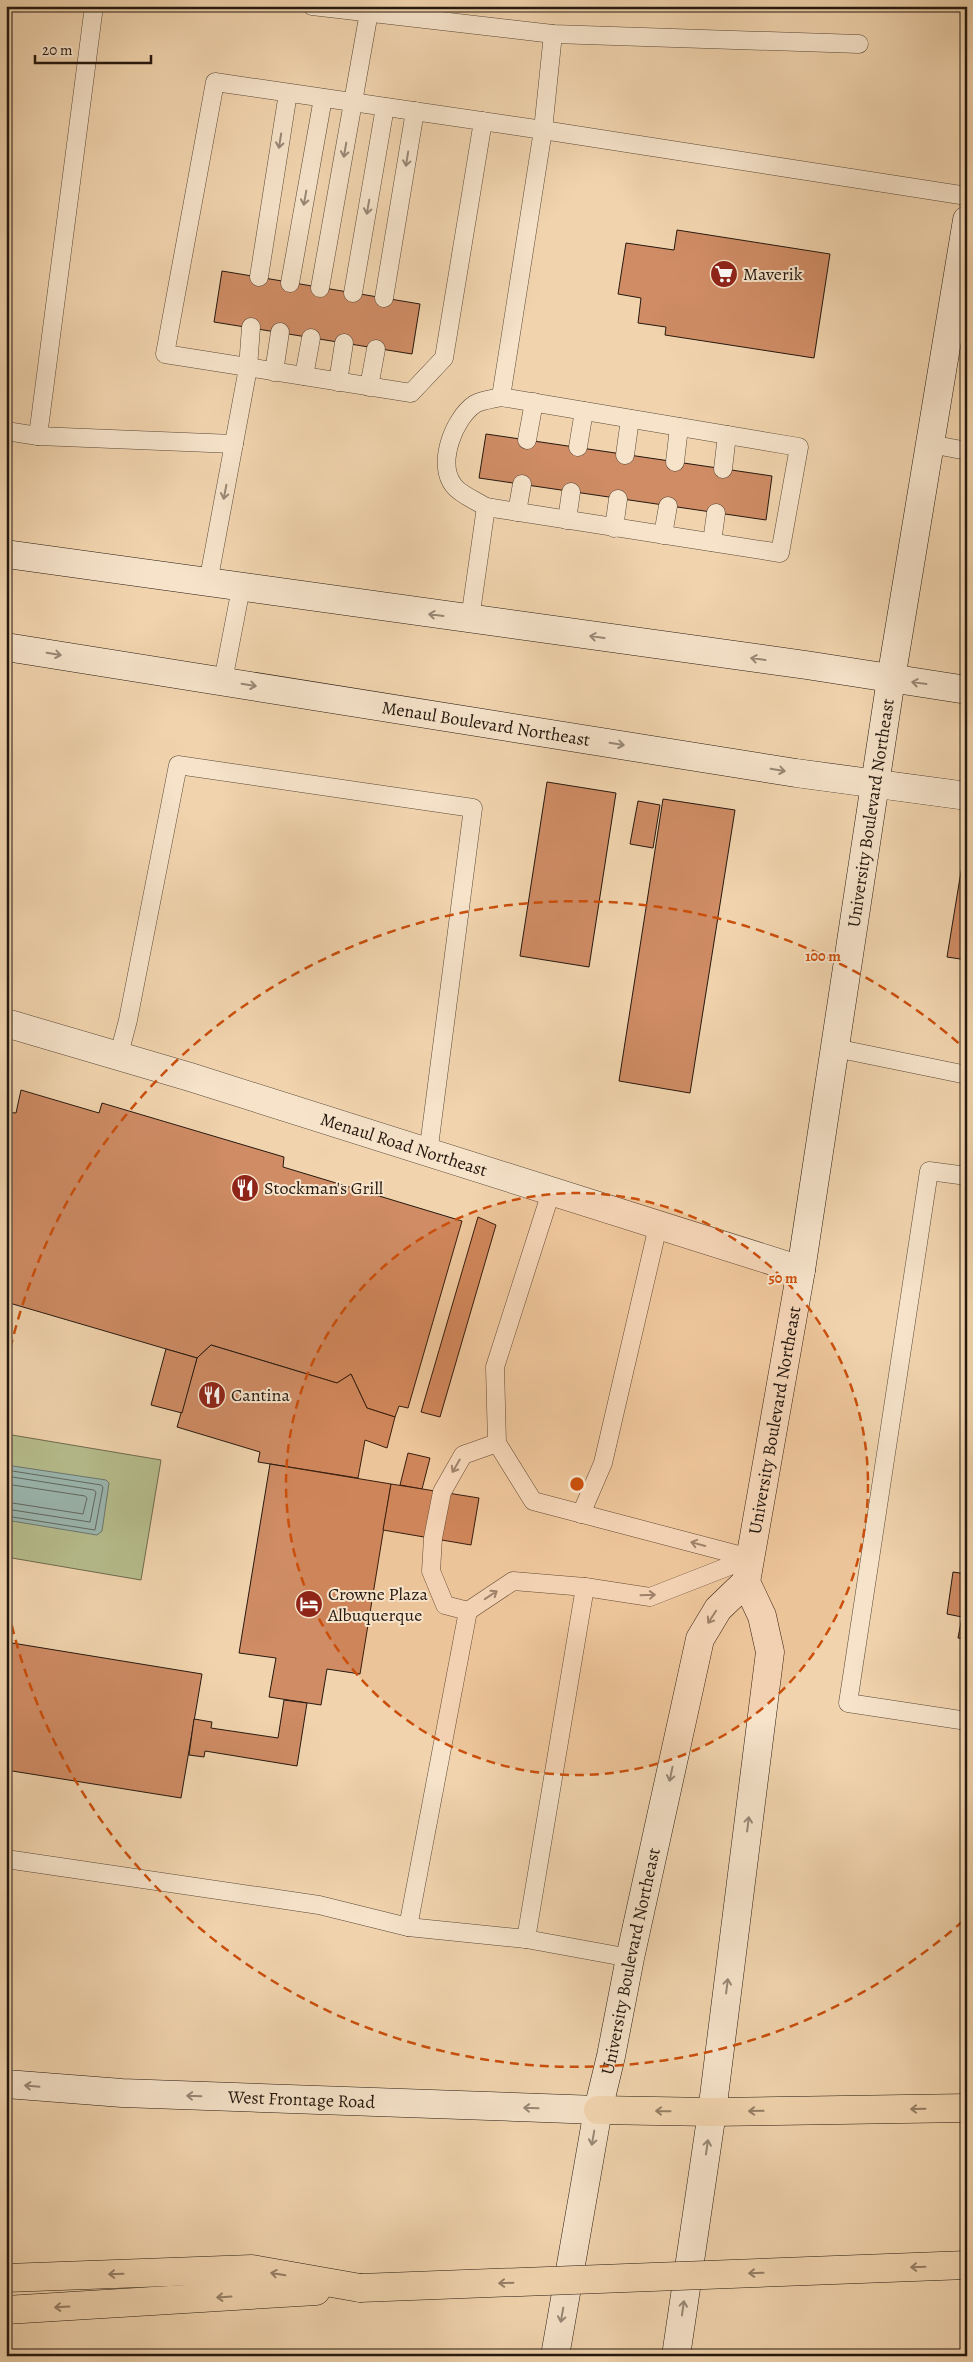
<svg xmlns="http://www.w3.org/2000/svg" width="973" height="2362" font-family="Alegreya,serif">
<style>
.green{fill:#b6bd8d;stroke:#6e6a4e}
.water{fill:#9bb7b0;stroke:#6c7770}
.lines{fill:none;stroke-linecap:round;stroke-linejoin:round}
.shore{stroke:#606860;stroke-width:1}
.building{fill:#cf8c65;stroke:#25180f}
.lane-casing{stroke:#584737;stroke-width:19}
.street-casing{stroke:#584737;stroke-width:29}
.secondary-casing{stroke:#25180f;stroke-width:29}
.highway-casing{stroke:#25180f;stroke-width:29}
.lane{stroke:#f6e3ca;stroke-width:18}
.street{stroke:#f6e3ca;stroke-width:28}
.secondary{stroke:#f6e3ca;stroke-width:28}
.highway{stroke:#f1d4ae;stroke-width:28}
.highway-bridge-casing{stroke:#25180f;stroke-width:29;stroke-linecap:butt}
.highway-bridge{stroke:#f1d4ae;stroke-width:28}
.oneway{stroke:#988876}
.oneway2{stroke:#957f66}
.ring{fill:none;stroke:#cb4f0c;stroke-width:2.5;stroke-dasharray:9 6}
.labels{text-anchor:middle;stroke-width:4;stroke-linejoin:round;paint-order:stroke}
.poi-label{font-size:18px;fill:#25180f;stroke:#f6e3ca;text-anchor:start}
.street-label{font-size:18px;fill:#25180f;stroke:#f6e3ca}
.centre{fill:#cb4f0c;stroke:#f6e3ca;stroke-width:2.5}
.ring-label{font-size:15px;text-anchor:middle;font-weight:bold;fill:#cb4f0c;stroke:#f6e3ca;stroke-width:4;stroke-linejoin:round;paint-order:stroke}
</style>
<rect width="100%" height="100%" fill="#f1d4ae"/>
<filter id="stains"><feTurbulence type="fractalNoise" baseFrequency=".004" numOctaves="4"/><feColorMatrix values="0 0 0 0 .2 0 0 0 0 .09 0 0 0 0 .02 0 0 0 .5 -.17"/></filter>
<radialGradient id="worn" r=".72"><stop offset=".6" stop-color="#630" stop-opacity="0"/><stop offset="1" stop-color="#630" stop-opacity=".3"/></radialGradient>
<!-- green -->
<polygon class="green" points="6,1434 161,1460 141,1580 6,1557"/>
<!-- water -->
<polygon class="water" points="6,1465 106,1480 109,1483 102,1531 97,1535 6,1520"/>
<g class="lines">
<!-- shore -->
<g class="shore">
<polyline points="6,1470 101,1485 103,1487 95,1530 6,1516"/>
<polyline points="6,1476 94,1490 96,1492 90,1522 6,1509"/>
<polyline points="6,1484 85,1496 87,1498 83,1514 6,1502"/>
</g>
</g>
<!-- building -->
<g class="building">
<polygon points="677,230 830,254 814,358 665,335 666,327 638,323 641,298 618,294 626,243 674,250"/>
<polygon points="222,271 420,304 412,354 214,322"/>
<polygon points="486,434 772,476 766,520 479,478"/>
<polygon points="547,782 616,793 589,967 520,956"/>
<polygon points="663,799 735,810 690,1093 619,1081"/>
<polygon points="638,801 660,805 653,848 630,844"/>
<polygon points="966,841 967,841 967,960 947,957"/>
<polygon points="21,1090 99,1113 102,1103 284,1157 283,1167 462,1221 408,1408 399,1406 395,1417 367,1408 351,1374 337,1383 211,1345 197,1358 6,1302 6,1112 16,1113"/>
<polygon points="478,1217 496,1225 440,1417 421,1412"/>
<polygon points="211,1345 337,1383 351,1374 367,1408 395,1417 387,1448 365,1440 358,1478 258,1462 260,1452 177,1427 197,1358"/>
<polygon points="166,1349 197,1358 182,1413 151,1405"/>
<polygon points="408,1453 430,1458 422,1489 400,1485"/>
<polygon points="270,1464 391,1484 360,1674 327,1669 321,1705 269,1697 276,1658 239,1653"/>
<polygon points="391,1484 479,1498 471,1545 383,1530"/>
<polygon points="953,1572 967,1574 967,1639 958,1638 962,1617 947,1614"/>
<polygon points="6,1642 202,1674 181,1798 6,1770"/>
<polygon points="284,1700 307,1703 297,1766 205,1751 204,1757 189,1755 194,1719 212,1722 211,1728 278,1738"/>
</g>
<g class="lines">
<!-- lane casing -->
<g class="lane-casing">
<g id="lane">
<polyline points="312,6 553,34 859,44"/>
<polyline points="483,121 444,358 411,393 165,354 215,82 543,130 553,34"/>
<polyline points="259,277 288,93"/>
<polyline points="290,283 323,98"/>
<polyline points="320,288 369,12"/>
<polyline points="353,293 385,107"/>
<polyline points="384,298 415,111"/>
<polyline points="274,372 280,332"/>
<polyline points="304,376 311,338"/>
<polyline points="338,382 344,343"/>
<polyline points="369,387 376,349"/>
<polyline points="6,431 38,436 234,444"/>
<polyline points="38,436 94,6"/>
<polyline points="527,440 534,402"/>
<polyline points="930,444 967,451"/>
<polyline points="578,447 584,411"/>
<polyline points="625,455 630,419"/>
<polyline points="675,462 679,427"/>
<polyline points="723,469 727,435"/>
<path d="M486,507C477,501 461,495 454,486C436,464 454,418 475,404C482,400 493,399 501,397"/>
<polyline points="517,512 522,484"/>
<polyline points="567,520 571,492"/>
<polyline points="614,528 618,499"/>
<polyline points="663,535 668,506"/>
<polyline points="712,542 716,513"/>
<polyline points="208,583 248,368 251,327"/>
<polyline points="470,619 486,507 780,553 799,447 501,397 543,130 967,196"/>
<polyline points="223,681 241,588"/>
<polyline points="835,1048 967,1075"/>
<polyline points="118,1058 128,1020 178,765 473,808 428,1154"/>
<polyline points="967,1176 929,1171 848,1703 967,1721"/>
<polyline points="497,1443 463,1455 442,1492 433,1538 431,1571 445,1605 468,1611 513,1581 585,1587 650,1597 750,1558 533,1501 497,1443 495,1367 551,1192"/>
<polyline points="581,1514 603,1463 658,1226"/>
<polyline points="6,1859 319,1905 408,1927 526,1939 630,1958"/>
<polyline points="408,1927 468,1611"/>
<polyline points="526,1939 585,1587"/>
</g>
</g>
<!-- street casing -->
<g class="street-casing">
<g id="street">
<path id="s1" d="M6,1023L190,1077L801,1270"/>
</g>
</g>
<!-- secondary casing -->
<g class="secondary-casing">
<g id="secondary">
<polyline points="6,554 806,665 967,690"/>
<path id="s2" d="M6,647L796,773L967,796"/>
<path id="s3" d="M6,2084L122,2093L598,2110"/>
<path id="s4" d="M555,2356L598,2110L611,2056L630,1958L700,1639L718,1609L746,1582"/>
<path id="s5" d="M676,2356L712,2112L770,1652L762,1616L746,1582L801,1270L891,679L967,220"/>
</g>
</g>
<!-- highway casing -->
<g class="highway-casing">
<g id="highway">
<polyline points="598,2110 712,2112 967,2108"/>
<polyline points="6,2278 252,2269 360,2288"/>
<polyline points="6,2310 316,2291"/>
</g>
</g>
<!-- lane -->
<use href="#lane" class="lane"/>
<!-- street -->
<use href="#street" class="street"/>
<!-- secondary -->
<use href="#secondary" class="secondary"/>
<!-- highway -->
<use href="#highway" class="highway"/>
<!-- highway-bridge casing -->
<g class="highway-bridge-casing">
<polyline id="highway-bridge" points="360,2288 967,2265"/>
</g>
<!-- highway-bridge -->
<use href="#highway-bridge" class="highway-bridge"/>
</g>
<!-- one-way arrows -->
<defs><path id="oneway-shaft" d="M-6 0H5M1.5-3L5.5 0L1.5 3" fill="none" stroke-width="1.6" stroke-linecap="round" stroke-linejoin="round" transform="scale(1.25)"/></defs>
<g class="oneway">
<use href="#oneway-shaft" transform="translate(280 141) rotate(99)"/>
<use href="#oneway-shaft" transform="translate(345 150) rotate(100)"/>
<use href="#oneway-shaft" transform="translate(407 159) rotate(99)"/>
<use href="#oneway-shaft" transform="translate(305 198) rotate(100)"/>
<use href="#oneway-shaft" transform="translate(368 207) rotate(100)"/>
<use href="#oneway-shaft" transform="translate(225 492) rotate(101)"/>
<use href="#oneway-shaft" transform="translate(436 615) rotate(-173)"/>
<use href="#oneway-shaft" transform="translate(597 637) rotate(-172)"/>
<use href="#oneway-shaft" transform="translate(54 654) rotate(9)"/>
<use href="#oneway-shaft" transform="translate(758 659) rotate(-172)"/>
<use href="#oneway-shaft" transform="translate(919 683) rotate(-172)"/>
<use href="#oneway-shaft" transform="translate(249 685) rotate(9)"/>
<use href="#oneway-shaft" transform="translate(617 744) rotate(9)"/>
<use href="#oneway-shaft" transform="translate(778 770) rotate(9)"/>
<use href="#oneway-shaft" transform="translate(456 1466) rotate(120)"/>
<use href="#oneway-shaft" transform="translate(698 1544) rotate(-165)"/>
<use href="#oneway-shaft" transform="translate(491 1595) rotate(-34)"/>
<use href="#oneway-shaft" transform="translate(648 1595) rotate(-2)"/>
<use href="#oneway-shaft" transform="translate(712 1617) rotate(123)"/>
<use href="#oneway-shaft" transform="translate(671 1774) rotate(102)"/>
<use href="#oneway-shaft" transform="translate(748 1824) rotate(-83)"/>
<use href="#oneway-shaft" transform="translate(727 1986) rotate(-83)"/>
<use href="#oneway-shaft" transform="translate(32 2086) rotate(-175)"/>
<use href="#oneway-shaft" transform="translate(194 2096) rotate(-178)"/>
<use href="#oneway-shaft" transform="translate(531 2108) rotate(-178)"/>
<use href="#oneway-shaft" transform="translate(593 2138) rotate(100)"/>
<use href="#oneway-shaft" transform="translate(707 2147) rotate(-82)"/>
<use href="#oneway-shaft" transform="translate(683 2308) rotate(-82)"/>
<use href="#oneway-shaft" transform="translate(562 2315) rotate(100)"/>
</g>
<g class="oneway2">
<use href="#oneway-shaft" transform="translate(918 2109) rotate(179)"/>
<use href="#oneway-shaft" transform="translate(663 2111) rotate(-179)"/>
<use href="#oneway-shaft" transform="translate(756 2111) rotate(179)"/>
<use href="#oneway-shaft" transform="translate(918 2267) rotate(178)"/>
<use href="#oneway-shaft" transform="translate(756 2273) rotate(178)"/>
<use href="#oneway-shaft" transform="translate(116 2274) rotate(178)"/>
<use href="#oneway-shaft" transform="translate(278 2274) rotate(-170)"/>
<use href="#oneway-shaft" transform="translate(506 2283) rotate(178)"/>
<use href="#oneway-shaft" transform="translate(224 2297) rotate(176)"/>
<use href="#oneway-shaft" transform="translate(62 2307) rotate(177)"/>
</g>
<!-- distance rings -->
<circle cx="577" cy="1484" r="291" fill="#cb4f0c" fill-opacity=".12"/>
<g class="ring">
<circle cx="577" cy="1484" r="291"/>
<path d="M963 1921A583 583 0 0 1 7 1605M7 1363A583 583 0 0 1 963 1047"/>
</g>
<!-- icons -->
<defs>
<g id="supermarket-disc" transform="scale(1.4375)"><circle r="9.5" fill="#8f2418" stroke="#f6e3ca"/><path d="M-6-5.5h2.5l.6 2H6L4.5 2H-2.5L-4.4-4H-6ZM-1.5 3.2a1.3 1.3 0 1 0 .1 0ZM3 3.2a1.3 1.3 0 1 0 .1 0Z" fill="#fff"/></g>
<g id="restaurant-disc" transform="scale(1.4375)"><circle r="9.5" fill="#8f2418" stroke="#f6e3ca"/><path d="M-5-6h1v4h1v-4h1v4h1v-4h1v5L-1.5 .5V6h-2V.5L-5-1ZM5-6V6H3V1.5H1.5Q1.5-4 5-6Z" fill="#fff"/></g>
<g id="hotel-disc" transform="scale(1.4375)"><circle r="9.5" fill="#8f2418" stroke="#f6e3ca"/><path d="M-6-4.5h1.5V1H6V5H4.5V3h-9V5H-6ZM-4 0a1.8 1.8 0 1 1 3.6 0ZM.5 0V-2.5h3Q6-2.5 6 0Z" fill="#fff"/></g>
</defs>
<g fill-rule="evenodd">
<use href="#supermarket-disc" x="724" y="274"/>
<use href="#restaurant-disc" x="245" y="1188"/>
<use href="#restaurant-disc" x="212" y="1395"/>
<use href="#hotel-disc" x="309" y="1604"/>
</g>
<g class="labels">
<!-- poi labels -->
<g class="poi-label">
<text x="743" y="280">Maverik</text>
<text x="264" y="1194">Stockman's Grill</text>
<text x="231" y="1401">Cantina</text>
<text x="328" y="1600">Crowne Plaza<tspan x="328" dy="21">Albuquerque</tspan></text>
</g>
<!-- street labels -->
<g class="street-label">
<text dy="6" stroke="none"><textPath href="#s2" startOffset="486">Menaul Boulevard Northeast</textPath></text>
<text dy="6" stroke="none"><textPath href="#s5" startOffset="1564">University Boulevard Northeast</textPath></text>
<text dy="6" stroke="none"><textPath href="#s1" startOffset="416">Menaul Road Northeast</textPath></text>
<text dy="6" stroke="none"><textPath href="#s5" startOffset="949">University Boulevard Northeast</textPath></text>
<text dy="6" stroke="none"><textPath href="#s4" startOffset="402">University Boulevard Northeast</textPath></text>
<text dy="6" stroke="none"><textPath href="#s3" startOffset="296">West Frontage Road</textPath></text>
</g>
</g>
<circle cx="577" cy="1484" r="8" class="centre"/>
<g class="ring-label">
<text x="823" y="961">100 m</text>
<text x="783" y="1283">50 m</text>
</g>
<!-- margin -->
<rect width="973" height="2362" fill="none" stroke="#f1d4ae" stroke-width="25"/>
<rect x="8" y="8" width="958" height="2347" fill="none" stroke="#25180f" stroke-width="2.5"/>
<rect x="12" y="12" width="948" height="2337" fill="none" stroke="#25180f"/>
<!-- scale -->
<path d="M35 55v8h116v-8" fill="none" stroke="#25180f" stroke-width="2.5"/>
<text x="42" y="55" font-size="15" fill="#25180f" stroke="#f6e3ca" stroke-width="4" paint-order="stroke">20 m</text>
<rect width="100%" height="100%" filter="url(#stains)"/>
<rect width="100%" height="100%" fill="url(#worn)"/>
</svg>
